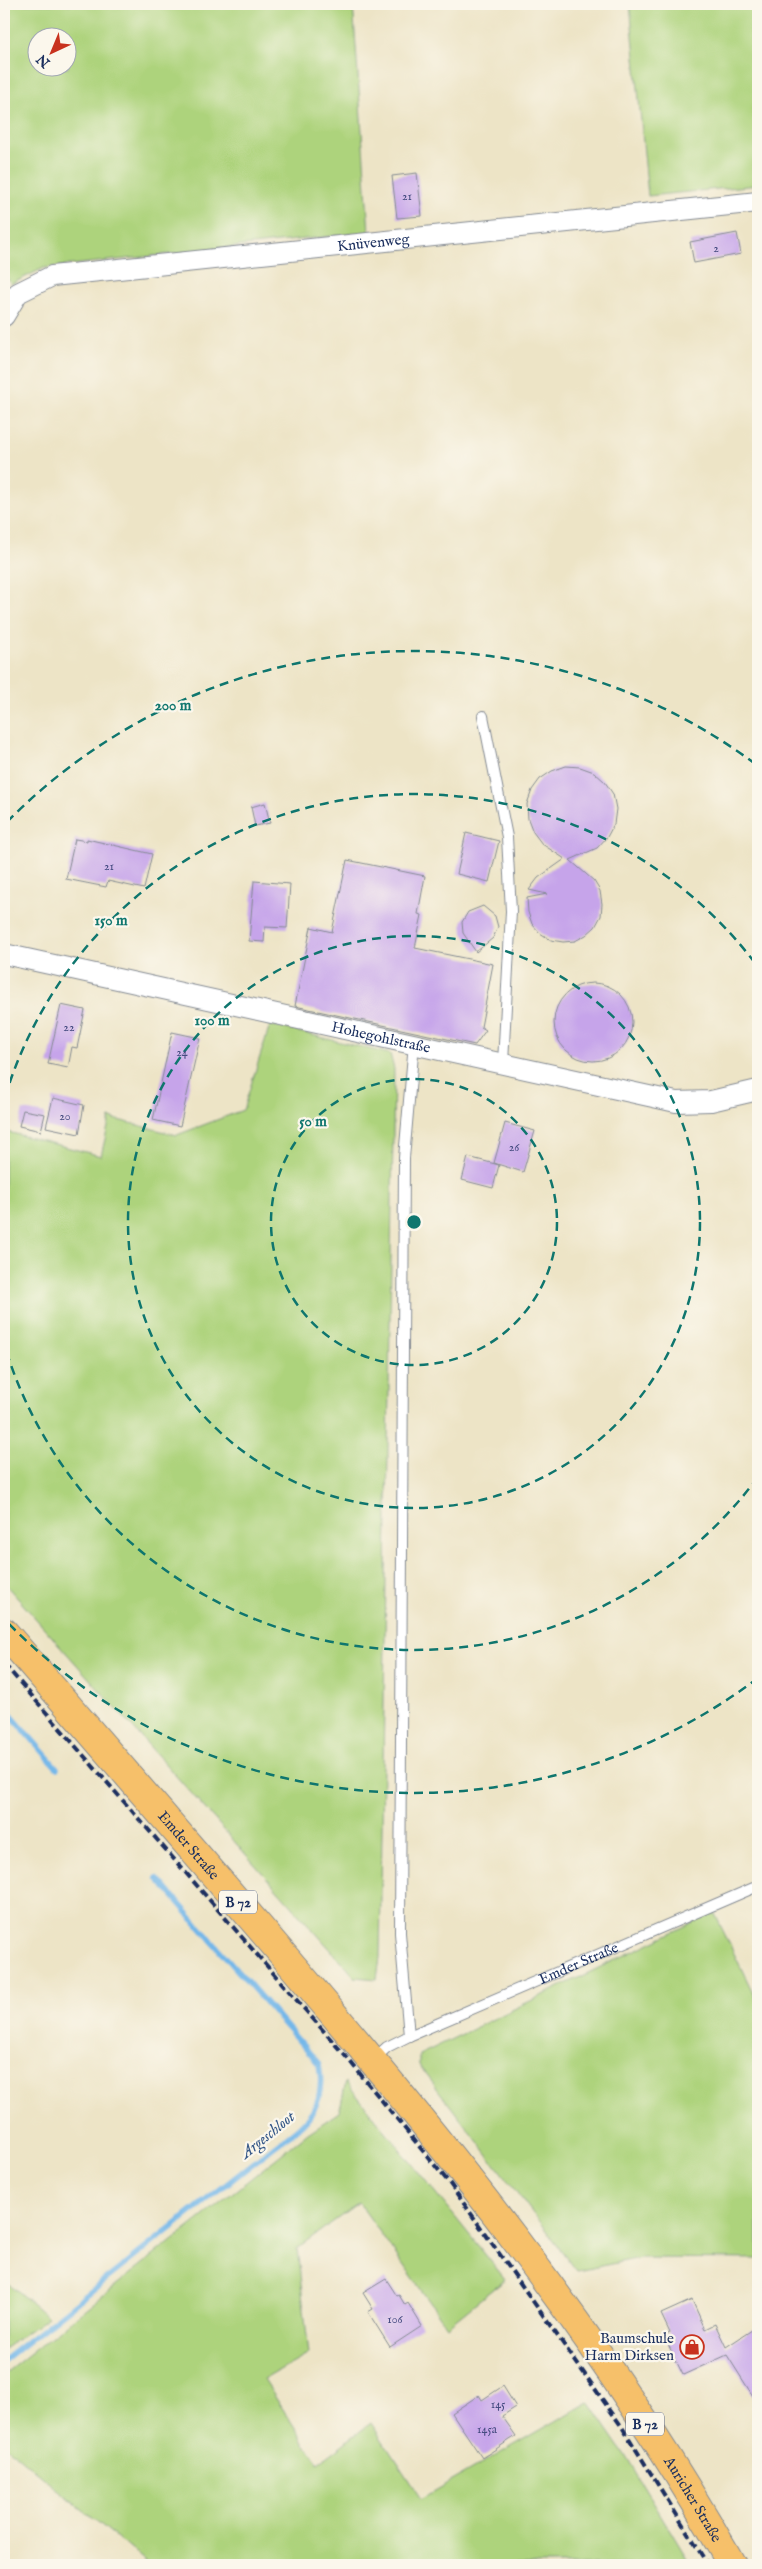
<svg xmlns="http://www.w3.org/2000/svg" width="762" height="2569" font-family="'IM FELL English',serif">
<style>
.green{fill:#add37c;stroke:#64816d;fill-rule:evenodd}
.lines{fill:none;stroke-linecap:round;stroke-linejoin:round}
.stream{stroke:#73b7e9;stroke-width:5.5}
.building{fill:#c6a4ea}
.lane-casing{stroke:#848a92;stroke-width:12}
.street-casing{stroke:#848a92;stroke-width:22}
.primary-casing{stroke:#848a92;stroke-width:30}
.lane{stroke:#fff;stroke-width:10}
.street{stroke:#fff;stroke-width:20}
.primary{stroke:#f6c06b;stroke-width:28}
.rail{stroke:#1b2f5e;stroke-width:4;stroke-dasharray:8 4;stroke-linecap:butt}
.ring{fill:none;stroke:#0f766e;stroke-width:2.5;stroke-dasharray:9 6}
.labels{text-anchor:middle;stroke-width:4.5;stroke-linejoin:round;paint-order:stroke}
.number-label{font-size:12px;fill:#464c81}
.shield{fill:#fbf7ec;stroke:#5e6b89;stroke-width:1}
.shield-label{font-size:14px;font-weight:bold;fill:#1b2f5e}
.street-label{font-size:15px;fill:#1b2f5e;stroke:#fbf7ec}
.poi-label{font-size:15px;fill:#1b2f5e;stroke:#fbf7ec;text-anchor:end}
.water-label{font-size:16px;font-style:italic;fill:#355888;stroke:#fbf7ec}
.centre{fill:#0f766e;stroke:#fbf7ec;stroke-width:2.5}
.ring-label{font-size:15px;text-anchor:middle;font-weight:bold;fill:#0f766e;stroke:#fbf7ec;stroke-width:4.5;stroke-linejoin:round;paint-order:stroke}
</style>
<rect width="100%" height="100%" fill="#fbf7ec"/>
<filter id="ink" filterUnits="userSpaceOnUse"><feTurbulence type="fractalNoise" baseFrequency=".02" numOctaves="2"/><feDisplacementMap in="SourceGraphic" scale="10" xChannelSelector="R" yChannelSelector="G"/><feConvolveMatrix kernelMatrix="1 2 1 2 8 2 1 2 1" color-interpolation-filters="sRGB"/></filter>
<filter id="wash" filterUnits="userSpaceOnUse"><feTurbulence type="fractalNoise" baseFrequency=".0096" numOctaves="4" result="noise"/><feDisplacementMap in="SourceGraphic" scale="20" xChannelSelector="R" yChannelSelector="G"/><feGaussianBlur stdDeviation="1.12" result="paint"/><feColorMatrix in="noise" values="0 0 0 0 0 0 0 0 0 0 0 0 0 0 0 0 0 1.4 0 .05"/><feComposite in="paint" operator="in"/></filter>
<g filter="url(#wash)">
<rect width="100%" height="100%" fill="#ede4c6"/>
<!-- green -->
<g class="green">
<path d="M4,4H353L369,232L44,268L11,284L4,273ZM38,38H68V68H38Z"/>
<polygon points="630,4 758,4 758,185 648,196"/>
<polygon points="270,1025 390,1054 394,1069 380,1957 377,1979 355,1977 4,1583 4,1131 101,1156 110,1118 177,1135 243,1110"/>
<polygon points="714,1912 758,2003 758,2259 640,2258 577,2271 419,2065 419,2055"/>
<polygon points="346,2082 505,2279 447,2326 359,2203 297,2248 309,2354 264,2380 318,2463 371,2423 421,2499 589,2402 623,2452 691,2565 150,2565 4,2445 4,2374 308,2133 339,2112"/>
<polygon points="4,2279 48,2317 4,2349"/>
</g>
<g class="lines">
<!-- stream -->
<g class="stream">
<polyline points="4,1707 57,1768"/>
<path d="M4,2360L266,2153C301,2125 328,2113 319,2064L157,1878"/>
</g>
</g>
<g id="blocks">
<!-- building -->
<g class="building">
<polygon points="417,173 422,216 397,218 392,176"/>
<polygon points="737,233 741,254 694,263 690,242"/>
<polygon points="566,766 580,767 594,772 605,782 613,794 616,809 614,824 607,837 597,848 570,860 594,881 600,891 602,904 601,916 595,927 586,935 575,941 563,942 551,940 540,933 532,924 528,912 527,898 547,894 529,890 538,878 565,859 542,844 533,832 528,819 527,804 532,790 540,779 552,771"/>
<polygon points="265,803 270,823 255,826 251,807"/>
<polygon points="466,833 499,841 489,882 457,874"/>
<polygon points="75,839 87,841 87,839 152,854 144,889 108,881 106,887 66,879"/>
<polygon points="347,860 425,876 418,914 422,915 415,948 493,964 481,1027 486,1030 475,1045 295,1006 311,927 332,932"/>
<polygon points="254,881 290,884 287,928 265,927 264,942 249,941"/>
<polygon points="483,906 495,916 498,927 493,938 476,952 463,933 462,922 468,912"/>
<circle cx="593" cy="1022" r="39"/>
<polygon points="61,1005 85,1010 77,1048 72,1047 68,1068 48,1064"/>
<polygon points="172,1032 200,1038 180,1126 153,1120"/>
<polygon points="53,1098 84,1105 79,1134 46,1127"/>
<polygon points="23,1110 45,1114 41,1131 19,1126"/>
<polygon points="505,1123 535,1131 523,1172 494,1163"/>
<polygon points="468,1157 499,1165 493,1188 462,1180"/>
<polygon points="386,2279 397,2296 399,2295 405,2305 408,2303 422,2326 390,2347 368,2312 373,2309 363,2293"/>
<polygon points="692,2300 705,2329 715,2324 726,2347 758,2326 758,2404 727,2355 683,2375 664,2336 670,2333 661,2314"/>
<polygon points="503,2386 516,2407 502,2416 516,2436 482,2458 452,2413 479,2395 482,2400"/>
</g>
</g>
</g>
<g filter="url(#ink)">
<use href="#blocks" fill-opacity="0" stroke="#848a92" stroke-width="1"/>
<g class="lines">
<!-- lane casing -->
<g class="lane-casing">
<g id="lane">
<polyline points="483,716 507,837 511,911 503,1063"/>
<polyline points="409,2036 400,1933 404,1158 414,1043"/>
<path id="s1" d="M373,2060L387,2047L409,2036L758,1886"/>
</g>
</g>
<!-- street casing -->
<g class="street-casing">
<g id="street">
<path id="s2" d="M4,316L18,293L52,276L758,202"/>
<path id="s3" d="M4,954L676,1102L711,1101L758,1090"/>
</g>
</g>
<!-- primary casing -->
<g class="primary-casing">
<g id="primary">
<path id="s4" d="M4,1632C90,1731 176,1830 261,1929C433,2129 602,2335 732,2565"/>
</g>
</g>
<!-- lane -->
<use href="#lane" class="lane"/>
<!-- street -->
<use href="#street" class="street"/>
<!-- primary -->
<use href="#primary" class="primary"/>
<!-- rail -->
<polyline class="rail" points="4,1664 348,2059 450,2184 622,2427 708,2565"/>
</g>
</g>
<!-- distance rings -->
<g class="ring">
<circle cx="414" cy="1222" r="143"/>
<circle cx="414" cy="1222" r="286"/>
<path d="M758 1477A428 428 0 0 1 5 1347M5 1097A428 428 0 0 1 758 967"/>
<path d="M758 1678A571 571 0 0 1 7 1622M7 822A571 571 0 0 1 758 766"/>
</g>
<!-- icons -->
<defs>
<g id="shop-ring" transform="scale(1.25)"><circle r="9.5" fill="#fbf7ec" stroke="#c8321e" stroke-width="1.5"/><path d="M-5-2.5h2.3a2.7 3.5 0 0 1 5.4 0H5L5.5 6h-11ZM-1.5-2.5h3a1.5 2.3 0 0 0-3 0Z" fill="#c8321e"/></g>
</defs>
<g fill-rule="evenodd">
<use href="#shop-ring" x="692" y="2347"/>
</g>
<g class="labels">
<!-- number labels -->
<g class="number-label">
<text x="407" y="200">21</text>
<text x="716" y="252">2</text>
<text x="109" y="870">21</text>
<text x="69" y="1031">22</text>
<text x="182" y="1056">24</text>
<text x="65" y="1120">20</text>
<text x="514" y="1151">26</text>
<text x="395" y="2323">106</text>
<text x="498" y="2408">145</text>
<text x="487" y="2433">145a</text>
</g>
<!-- shield labels -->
<g class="shield">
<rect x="219" y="1890.5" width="38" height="23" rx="4"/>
<rect x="626" y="2412.5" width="38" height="23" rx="4"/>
</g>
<g class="shield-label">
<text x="238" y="1907">B 72</text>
<text x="645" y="2429">B 72</text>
</g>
<!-- street labels -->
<g class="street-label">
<text dy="5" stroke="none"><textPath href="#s2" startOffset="388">Knüvenweg</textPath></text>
<text dy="5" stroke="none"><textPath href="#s3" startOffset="386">Hohegohlstraße</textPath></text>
<text dy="5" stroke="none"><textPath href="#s4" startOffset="282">Emder Straße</textPath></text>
<text dy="5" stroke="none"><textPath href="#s1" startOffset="228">Emder Straße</textPath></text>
<text dy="5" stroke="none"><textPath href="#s4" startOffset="1109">Auricher Straße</textPath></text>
</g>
<!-- poi labels -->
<g class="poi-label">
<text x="674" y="2343">Baumschule<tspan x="674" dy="17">Harm Dirksen</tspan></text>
</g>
<!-- water labels -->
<g class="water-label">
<text transform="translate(267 2134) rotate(-39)" y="6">Argeschloot</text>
</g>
</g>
<circle cx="414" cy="1222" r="8" class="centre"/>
<g class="ring-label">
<text x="173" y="710">200 m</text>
<text x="111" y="925">150 m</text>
<text x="212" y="1025">100 m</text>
<text x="313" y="1126">50 m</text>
</g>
<!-- margin -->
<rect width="762" height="2569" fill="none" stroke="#fbf7ec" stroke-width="20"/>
<!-- north arrow -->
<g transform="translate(52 52) rotate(224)"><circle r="24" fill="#fbf7ec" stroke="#a1a7b3"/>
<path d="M0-4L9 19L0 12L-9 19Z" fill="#c8321e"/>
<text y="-8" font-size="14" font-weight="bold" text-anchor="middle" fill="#1b2f5e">N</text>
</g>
</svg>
